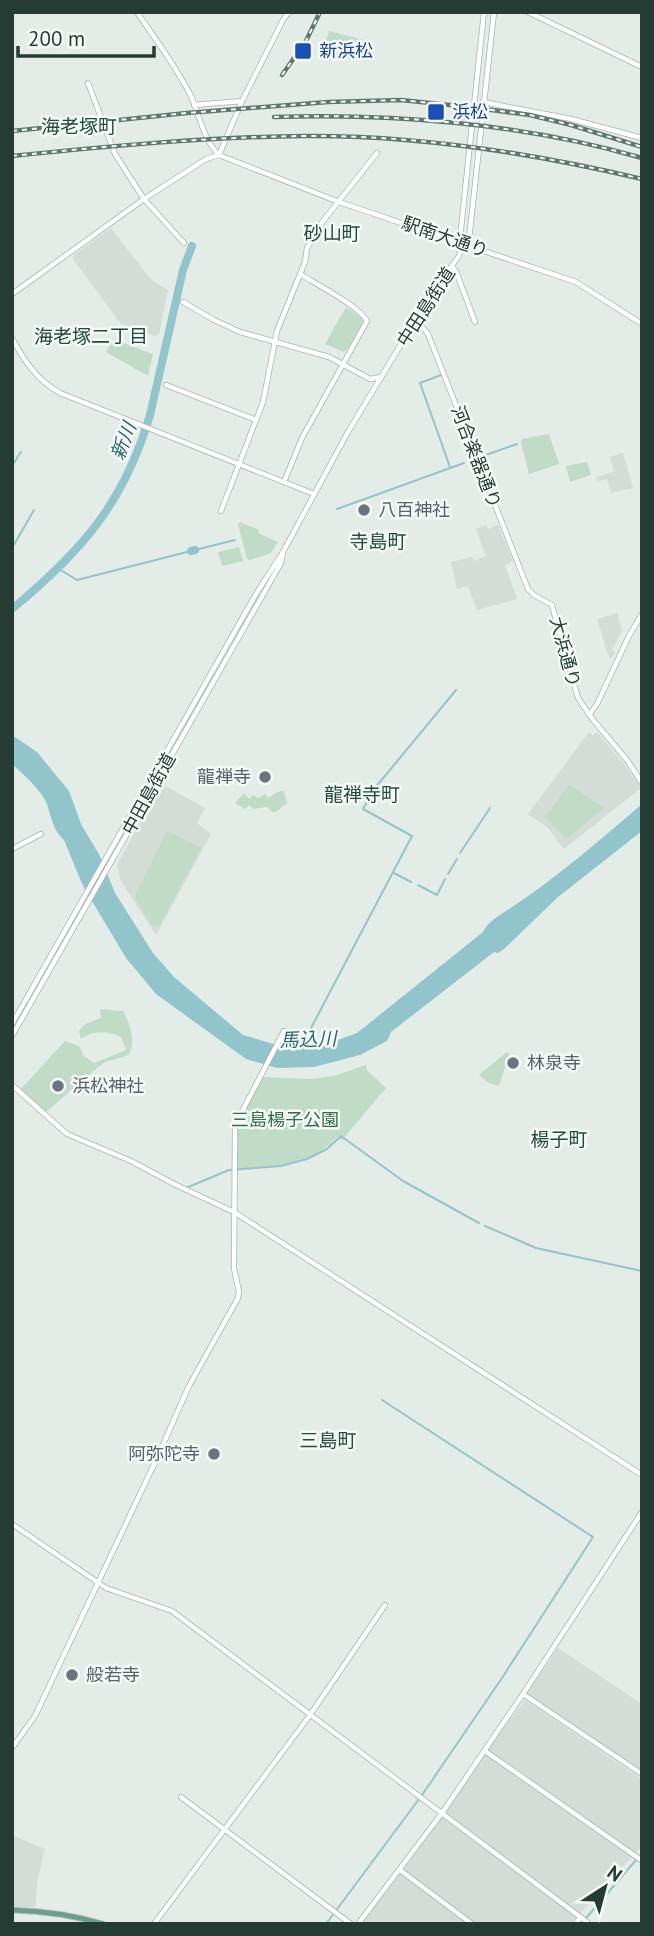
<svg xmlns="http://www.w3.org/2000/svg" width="654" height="1936" font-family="'PT Sans','Noto Sans JP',sans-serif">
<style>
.built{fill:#d3dcd7}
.green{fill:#c0dbc6}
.water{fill:#92c5cb}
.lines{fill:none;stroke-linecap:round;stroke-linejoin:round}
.stream{stroke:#92c5cb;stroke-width:2}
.river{stroke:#92c5cb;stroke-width:8}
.minor-casing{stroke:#a7b4af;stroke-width:6}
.major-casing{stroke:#c2c8c6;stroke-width:7}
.minor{stroke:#fff;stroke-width:4.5}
.major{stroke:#6e9d8e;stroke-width:5}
.rail-casing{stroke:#607770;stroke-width:4.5}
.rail{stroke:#f5f9f6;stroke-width:2;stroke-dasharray:5;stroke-linecap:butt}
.transit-dot{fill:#1a4fb4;stroke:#f5f9f6;stroke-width:2.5}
.worship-dot{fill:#6b7280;stroke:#f5f9f6;stroke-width:2.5}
.labels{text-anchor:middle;stroke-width:5;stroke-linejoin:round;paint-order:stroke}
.transit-label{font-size:18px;fill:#164399;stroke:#f5f9f6;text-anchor:start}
.street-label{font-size:18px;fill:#253c35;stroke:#f5f9f6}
.worship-label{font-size:18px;fill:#5b616d;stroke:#f5f9f6;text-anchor:start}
.park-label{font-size:18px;fill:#346e48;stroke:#f5f9f6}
.neighbourhood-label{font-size:19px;fill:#234c40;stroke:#f5f9f6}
.water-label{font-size:19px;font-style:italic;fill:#266872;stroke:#f5f9f6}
</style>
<rect width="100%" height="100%" fill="#e4ece8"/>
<!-- built -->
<g class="built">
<polygon points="111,228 149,277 154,282 168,290 159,334 154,336 120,323 73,259 74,255"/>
<polygon points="623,453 633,488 611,493 607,479 598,481 596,477 614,472 610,457"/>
<polygon points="486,525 488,529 498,525 513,561 505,565 517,599 477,610 468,586 457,589 451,562 472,557 474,561 486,556 476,529"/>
<polygon points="617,613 622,631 612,650 615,652 612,658 609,658 597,619"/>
<polygon points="589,732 593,735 597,732 625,765 641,788 564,849 548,828 528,814"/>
<polygon points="158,782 205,808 197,823 211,834 156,935 121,881 117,865 143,817"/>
<polygon points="558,1648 642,1704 642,1771 527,1693"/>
<polygon points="525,1700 642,1779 642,1846 570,1924 361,1924 439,1821 447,1807 481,1757"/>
<polygon points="14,1836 45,1849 38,1877 35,1907 12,1907 12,1839"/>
</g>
<!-- green -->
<g class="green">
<polygon points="329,31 364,40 361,48 326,41"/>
<polygon points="346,307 362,319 363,322 349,347 344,352 325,344"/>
<polygon points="113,339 153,354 148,376 106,352"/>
<polygon points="549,434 559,464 529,474 521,442 522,439"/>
<polygon points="587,462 591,475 570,482 566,466"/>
<polygon points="240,522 259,530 258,533 278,542 271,553 250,560 247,559 238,524"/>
<polygon points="239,547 243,561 222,566 218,552"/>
<polygon points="569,785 604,808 566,839 545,817"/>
<polygon points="284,791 287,803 276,812 272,812 267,807 253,809 249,805 245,809 235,803 244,793 249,799 253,795 258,798 265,794 268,798 277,792"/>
<polygon points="167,831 201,848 159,926 152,925 135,897"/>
<path d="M100,1009L123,1011C130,1023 136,1042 129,1055L105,1062L97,1068L46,1112L21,1089L65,1041L79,1046L84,1056L94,1063L126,1050L121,1037C108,1031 93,1030 81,1039L79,1031L85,1024L101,1018Z"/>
<polygon points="507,1052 509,1054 499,1086 489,1083 479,1075"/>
<path d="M366,1065L367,1070L386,1088L342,1140L337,1137C312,1166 271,1166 236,1170L238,1122L260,1079L263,1077L310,1079L334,1076Z"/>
</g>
<!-- water -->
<path class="water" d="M12,735L37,752L69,791L81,824L100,856L115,893L153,953L174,977L243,1035L290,1049L321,1046L357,1033L483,932C488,920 504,913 515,905C560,875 601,839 642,804V831L558,897L504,949L498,953L494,952L391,1032L387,1041L360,1055L314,1067L277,1068L246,1059L156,994L126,958L83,886L64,840C53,831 51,816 47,804C42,791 22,773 12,764Z"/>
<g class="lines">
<!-- stream -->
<g class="stream">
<polyline points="441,375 420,383 450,467"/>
<polyline points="480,457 517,444"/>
<polyline points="12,466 21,452"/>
<polyline points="337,509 464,463"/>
<polyline points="12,548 34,510"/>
<polyline points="195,550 235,540"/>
<polyline points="59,569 77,580 191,551"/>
<polyline points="460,853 490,808"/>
<polyline points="394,873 411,882"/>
<polyline points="448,874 457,859"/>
<polyline points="418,885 437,895 445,879"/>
<polyline points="311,1028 412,836 363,809 375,788 456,690"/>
<polyline points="186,1188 229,1170 281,1166 307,1159 327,1149 341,1136 403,1181 479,1223"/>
<polyline points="485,1226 536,1248 642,1271"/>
<polyline points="326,1924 422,1795 502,1678 593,1537 382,1400"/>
<polyline points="581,1924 636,1860"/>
</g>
<!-- river -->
<g class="river">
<polyline points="191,551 195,550"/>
<path d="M12,609C82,551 124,503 150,415L183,270L192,246"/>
</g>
<!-- minor casing -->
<g class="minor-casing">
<g id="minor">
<path d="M137,12C155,39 176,66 191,96C200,116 203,139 219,155L339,202L576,282L642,324"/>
<polyline points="528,12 642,67"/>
<polyline points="88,83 115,154 144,199 184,243"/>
<polyline points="483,102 571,119 642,138"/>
<polyline points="194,105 242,101"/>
<polyline points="463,243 460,238 484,12"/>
<polyline points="452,266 457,274 475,322"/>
<polyline points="12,294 144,199 206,159 219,155 242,101 283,20 288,13 291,12"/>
<polyline points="183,302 214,320 240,332 329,357 370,379 381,377"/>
<polyline points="416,320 428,334 528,589 534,595 552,605 578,698 594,721 627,760 642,783"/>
<path d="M12,338C24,361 37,380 60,393L314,494"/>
<polyline points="166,385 256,420"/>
<path d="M284,482L302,438L367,321C359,306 316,284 300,274"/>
<polyline points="221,511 263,402 277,331 305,262 307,248 323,221 377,153"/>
<polyline points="589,715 597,704 629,636 642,614"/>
<polyline points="12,849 41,834"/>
<polyline points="12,1024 256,594 283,552 348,432 435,288 459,256 463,244 469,239 494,12"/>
<polyline points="12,1036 281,563 283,552"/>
<polyline points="12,1085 67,1134 131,1161 176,1185 234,1212 642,1475"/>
<polyline points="12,1524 106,1588 172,1611 587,1922"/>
<polyline points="523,1694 642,1774"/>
<polyline points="12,1748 35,1716 157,1458 189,1386 238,1298 239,1292 234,1268 235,1125 284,1031"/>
<polyline points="485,1751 641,1860"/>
<polyline points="181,1797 351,1924"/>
<polyline points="400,1870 472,1924"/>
<polyline points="154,1924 310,1715 385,1605"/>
<polyline points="358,1924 442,1813 523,1694 642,1512"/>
<polyline points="575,1924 581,1917"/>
</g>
</g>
<!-- major casing -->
<g class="major-casing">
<path id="major" d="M12,1910C44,1911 73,1915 103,1924"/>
</g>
<!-- minor -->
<use href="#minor" class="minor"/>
<!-- major -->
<use href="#major" class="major"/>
<!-- rail casing -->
<g class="rail-casing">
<g id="rail">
<polyline points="282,75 306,41 320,12"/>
<path d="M274,117C395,113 525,124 642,158"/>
<polyline points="12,131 187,113 328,102 401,100 469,107 530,115 571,125 642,147"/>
<path d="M12,156C109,146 207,137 304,136C418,135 532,153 642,179"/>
</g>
</g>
<!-- rail -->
<use href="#rail" class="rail"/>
</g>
<!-- markers -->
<g class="transit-dot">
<rect x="294" y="42" width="18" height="18" rx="3.5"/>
<rect x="427" y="103" width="18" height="18" rx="3.5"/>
</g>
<g class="worship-dot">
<circle cx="364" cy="510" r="7"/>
<circle cx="265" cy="777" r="7"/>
<circle cx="513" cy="1063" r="7"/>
<circle cx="58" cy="1086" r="7"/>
<circle cx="214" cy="1454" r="7"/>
<circle cx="72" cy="1675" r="7"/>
</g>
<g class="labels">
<!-- transit labels -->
<g class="transit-label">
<text x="319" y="57">新浜松</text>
<text x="452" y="118">浜松</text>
</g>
<!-- street labels -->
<g class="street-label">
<text transform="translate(445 237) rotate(19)" y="6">駅南大通り</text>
<text transform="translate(426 307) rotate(-57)" y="6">中田島街道</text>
<text transform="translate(476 457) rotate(69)" y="6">河合楽器通り</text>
<text transform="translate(565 652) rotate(75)" y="6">大浜通り</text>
<text transform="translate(149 794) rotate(-61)" y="6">中田島街道</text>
</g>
<!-- worship labels -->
<g class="worship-label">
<text x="378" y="516">八百神社</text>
<text x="251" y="783" text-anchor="end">龍禅寺</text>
<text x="527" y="1069">林泉寺</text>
<text x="72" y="1092">浜松神社</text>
<text x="200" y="1460" text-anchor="end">阿弥陀寺</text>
<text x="86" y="1681">般若寺</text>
</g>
<!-- park labels -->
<g class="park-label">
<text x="285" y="1126">三島楊子公園</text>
</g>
<!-- neighbourhood labels -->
<g class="neighbourhood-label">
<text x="79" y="133">海老塚町</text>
<text x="332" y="240">砂山町</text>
<text x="91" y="343">海老塚二丁目</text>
<text x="378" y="548">寺島町</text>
<text x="362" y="801">龍禅寺町</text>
<text x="559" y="1146">楊子町</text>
<text x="328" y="1447">三島町</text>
</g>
<!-- water labels -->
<g class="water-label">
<text transform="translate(123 441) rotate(-69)" y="7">新川</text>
<text transform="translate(308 1039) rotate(-2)" y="7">馬込川</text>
</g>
</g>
<!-- border -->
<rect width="654" height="1936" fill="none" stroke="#253c35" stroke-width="28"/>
<!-- north arrow -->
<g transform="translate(605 1887) rotate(36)" stroke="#f5f9f6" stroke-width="5" paint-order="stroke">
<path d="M0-5L12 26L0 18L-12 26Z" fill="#253c35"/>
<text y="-10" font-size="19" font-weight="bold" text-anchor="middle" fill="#253c35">N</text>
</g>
<!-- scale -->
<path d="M18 46v10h136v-10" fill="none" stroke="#253c35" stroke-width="3.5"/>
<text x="28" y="46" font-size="21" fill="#253c35" stroke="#f5f9f6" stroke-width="5" paint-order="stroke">200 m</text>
</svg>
